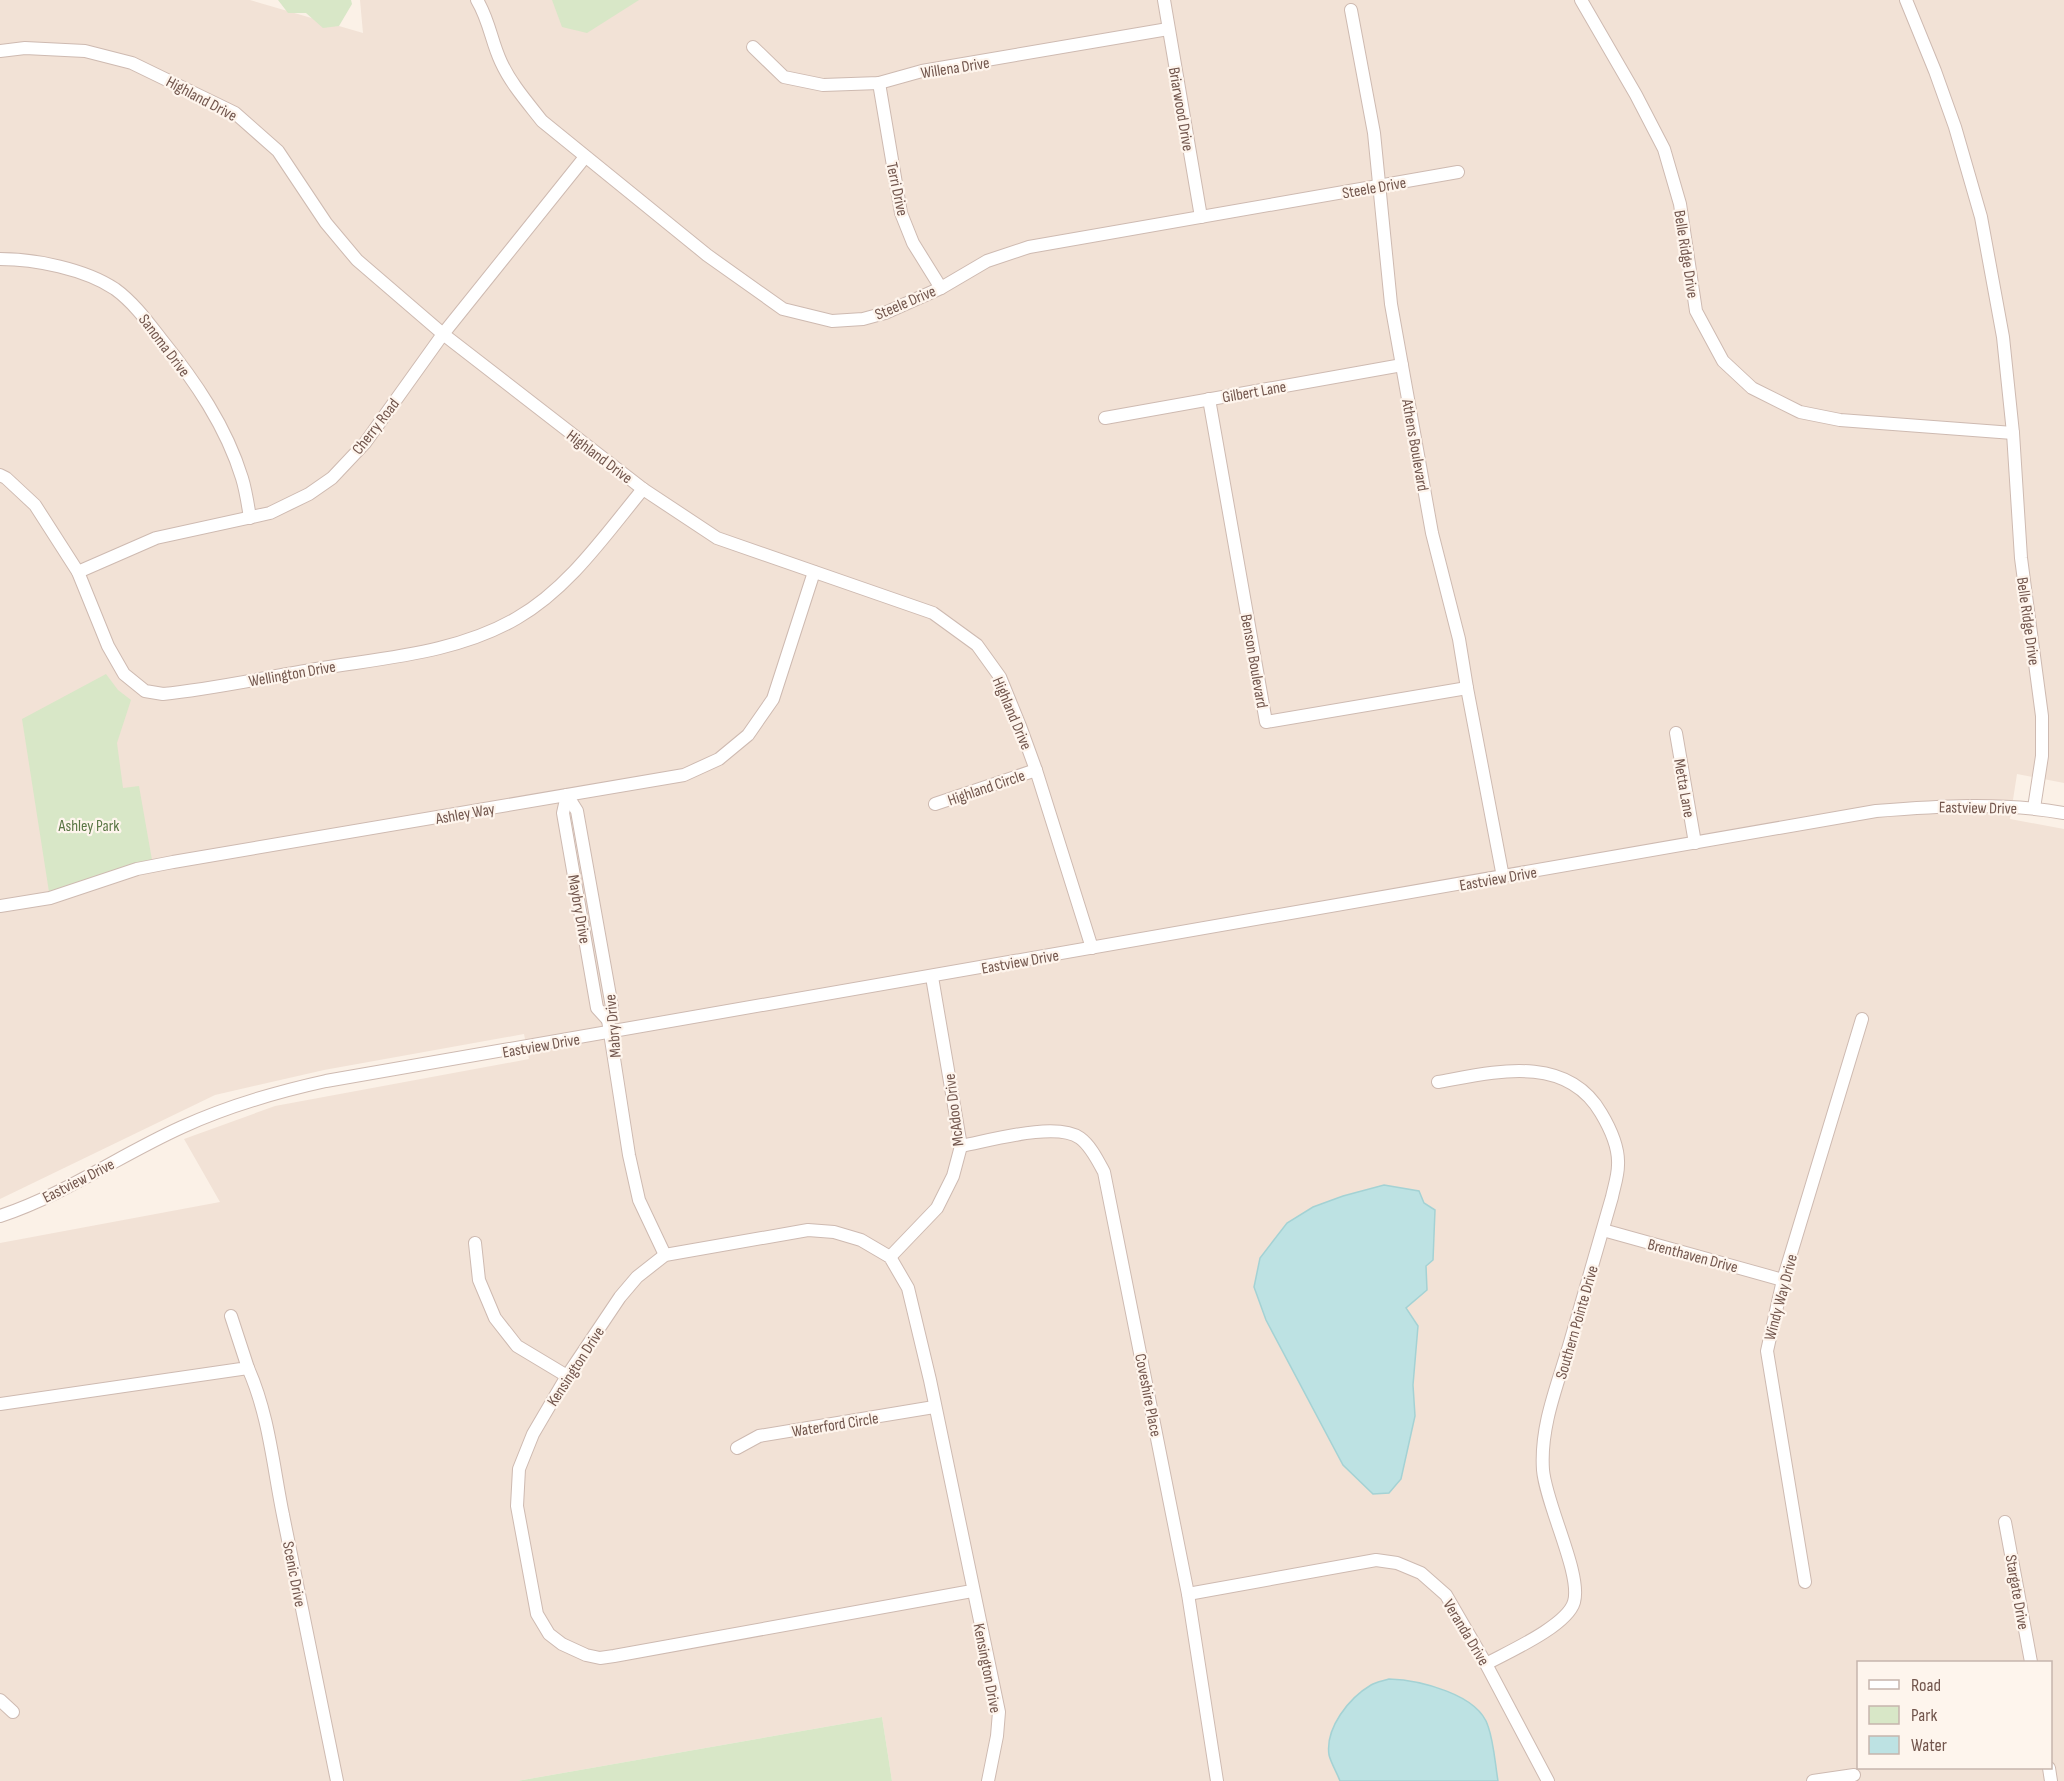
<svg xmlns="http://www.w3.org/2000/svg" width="2064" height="1781" font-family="'Sofia Sans Condensed',sans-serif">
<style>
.residential{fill:#f2e2d6;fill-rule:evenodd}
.green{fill:#d8e7c7}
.water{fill:#bde2e3;stroke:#a4d2d4;stroke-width:1.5}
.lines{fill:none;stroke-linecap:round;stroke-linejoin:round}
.minor-casing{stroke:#cebab1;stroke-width:14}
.minor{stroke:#fff;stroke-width:12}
.labels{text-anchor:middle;stroke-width:4.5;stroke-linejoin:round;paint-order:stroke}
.street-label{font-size:16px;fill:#72564d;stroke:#fef5ed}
.park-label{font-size:16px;fill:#5b7746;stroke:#fef5ed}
</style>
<rect width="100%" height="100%" fill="#fbf1e7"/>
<!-- residential -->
<path class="residential" d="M0,0H250L363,33L360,0H2064V783L2017,774L2010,819L2064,829V1781H892L882,1717L517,1781H0V1243L220,1202L184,1139L275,1106L529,1059L524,1034L324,1070L215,1095L0,1199ZM1858,1662H2050V1768H1858Z"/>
<!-- green -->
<g class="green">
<polygon points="278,0 351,0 352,4 339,26 323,28 306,13 288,13"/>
<polygon points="552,0 639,0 587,33 562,27"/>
<polygon points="106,674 118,690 131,700 117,743 123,788 139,786 152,860 101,874 49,892 22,719"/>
<polygon points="882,1717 892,1781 517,1781"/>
</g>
<!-- water -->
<g class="water">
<polygon points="1384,1185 1419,1191 1424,1203 1435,1210 1433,1260 1426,1266 1427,1290 1406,1308 1418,1326 1413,1385 1415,1416 1401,1479 1389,1493 1373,1494 1343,1465 1266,1320 1254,1287 1260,1258 1287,1223 1313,1207 1343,1196"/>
<path d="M1389,1679C1419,1680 1478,1694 1488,1726C1494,1743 1495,1763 1498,1781H1340C1337,1773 1331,1763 1329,1755C1325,1728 1349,1698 1371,1685C1376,1682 1383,1681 1389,1679Z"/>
</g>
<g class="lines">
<!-- minor casing -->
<g class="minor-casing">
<g id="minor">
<path d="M477,0C490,22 491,41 501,62C511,84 528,103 542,121L707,255L783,309L832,321L863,319L885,313L941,288L987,261L1029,247L1458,172"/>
<polyline points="1164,0 1201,217"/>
<polyline points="1581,0 1636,95 1664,149 1680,204 1696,311 1723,361 1752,388 1800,412 1840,420 2013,433"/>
<polyline points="1906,0 1935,71 1955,127 1981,217 2003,337 2013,433 2021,558 2042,716 2042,756 2034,808"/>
<polyline points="1351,10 1374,133 1391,304 1432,533 1459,639 1467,688 1503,877"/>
<polyline points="753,47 784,77 823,85 879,83 922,71 1168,29"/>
<polyline points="0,51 25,48 85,51 132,63 235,113 278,151 326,223 357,260 443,334 643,489 717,538 933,613 977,645 1000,677 1020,726 1036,770 1092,948"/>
<polyline points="879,83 901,213 913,243 941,288"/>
<path d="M0,259C35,259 85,269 115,289C133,302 147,321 161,339C195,381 226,426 242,478C246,491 248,505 250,518"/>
<polyline points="1209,399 1266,722 1467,688"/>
<polyline points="1105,418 1402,365"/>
<path d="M0,475L6,478L35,505L78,572L108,646L124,674L145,691L163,694C213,689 262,678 311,670C379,658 456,654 517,618C569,588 605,535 643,489"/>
<polyline points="78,572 156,538 270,513 309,494 332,478 365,443 443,334 585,157"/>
<polyline points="1676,733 1695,843"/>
<polyline points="567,795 577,811 612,1007 608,1020 629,1155 639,1200 665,1255"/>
<polyline points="567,795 563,813 597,1008 608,1020"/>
<polyline points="935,804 1036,770"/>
<polyline points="0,906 50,898 137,869 173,862 684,775 719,759 748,735 773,699 814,572"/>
<path d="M1438,1082C1494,1072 1566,1053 1601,1113C1610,1128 1619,1148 1618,1165C1618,1176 1614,1187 1612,1197C1598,1247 1583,1296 1569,1346C1557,1386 1540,1427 1543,1470C1546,1505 1582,1574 1574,1602C1567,1626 1508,1652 1486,1664"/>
<path d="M961,1146C989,1141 1056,1121 1080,1138C1091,1146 1098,1161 1104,1172L1188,1594L1217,1781"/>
<path d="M0,1216C64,1195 120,1155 182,1127C228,1106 276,1092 326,1081L1876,811C1938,806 2002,802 2064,813"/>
<polyline points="1603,1230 1783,1280"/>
<polyline points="475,1243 479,1280 495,1318 517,1346 567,1376"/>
<polyline points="890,1257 937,1208 953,1176 961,1146 932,977"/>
<path d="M248,1368C269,1415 273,1466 283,1515C301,1604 319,1693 337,1781"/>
<polyline points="0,1404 248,1368 231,1316"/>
<polyline points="737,1448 759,1436 934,1407"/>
<polyline points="2005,1522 2031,1662"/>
<polyline points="1805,1582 1767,1351 1783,1280 1862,1019"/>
<polyline points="972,1591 614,1656 600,1658 586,1655 562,1644 549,1634 537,1614 517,1506 519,1469 533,1434 567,1376 620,1297 637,1277 665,1255 808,1230 834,1232 861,1240 890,1257 908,1288 930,1380 999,1712 997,1736 988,1781"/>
<polyline points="1188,1594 1376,1560 1397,1563 1421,1573 1446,1595 1486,1664 1548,1781"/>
<polyline points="0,1700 13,1712"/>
<polyline points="2049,1768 2051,1781"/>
<polyline points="1813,1781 1854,1775"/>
</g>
</g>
<!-- minor -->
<use href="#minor" class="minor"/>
</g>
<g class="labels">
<!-- street labels -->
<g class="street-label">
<text transform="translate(955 67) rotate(-9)" y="6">Willena Drive</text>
<text transform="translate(202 98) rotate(28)" y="6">Highland Drive</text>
<text transform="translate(1182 109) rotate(80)" y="6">Briarwood Drive</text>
<text transform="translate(1374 187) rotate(-10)" y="6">Steele Drive</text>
<text transform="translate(898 189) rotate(78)" y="6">Terri Drive</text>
<text transform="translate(1687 254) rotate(81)" y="6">Belle Ridge Drive</text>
<text transform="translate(905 302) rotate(-23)" y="6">Steele Drive</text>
<text transform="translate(165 345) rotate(53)" y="6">Sanoma Drive</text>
<text transform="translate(1254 391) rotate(-10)" y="6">Gilbert Lane</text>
<text transform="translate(375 426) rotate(-52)" y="6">Cherry Road</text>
<text transform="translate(1416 445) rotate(80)" y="6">Athens Boulevard</text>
<text transform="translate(600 456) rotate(37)" y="6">Highland Drive</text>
<text transform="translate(2029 621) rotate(82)" y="6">Belle Ridge Drive</text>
<text transform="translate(1255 661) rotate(80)" y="6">Benson Boulevard</text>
<text transform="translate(292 673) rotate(-10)" y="6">Wellington Drive</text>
<text transform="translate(1013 713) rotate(67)" y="6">Highland Drive</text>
<text transform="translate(986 787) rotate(-19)" y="6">Highland Circle</text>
<text transform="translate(1685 788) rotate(80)" y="6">Metta Lane</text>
<text transform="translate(1978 807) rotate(1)" y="6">Eastview Drive</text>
<text transform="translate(465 813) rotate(-10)" y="6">Ashley Way</text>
<text transform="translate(1498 878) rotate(-10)" y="6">Eastview Drive</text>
<text transform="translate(580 909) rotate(80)" y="6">Maybry Drive</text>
<text transform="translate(1020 961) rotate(-10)" y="6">Eastview Drive</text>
<text transform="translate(612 1026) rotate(-95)" y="6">Mabry Drive</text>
<text transform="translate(541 1045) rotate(-10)" y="6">Eastview Drive</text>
<text transform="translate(953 1110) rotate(-97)" y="6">McAdoo Drive</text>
<text transform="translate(78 1180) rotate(-27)" y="6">Eastview Drive</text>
<text transform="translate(1693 1255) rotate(15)" y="6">Brenthaven Drive</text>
<text transform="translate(1780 1297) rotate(-75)" y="6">Windy Way Drive</text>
<text transform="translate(1576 1322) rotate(-74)" y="6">Southern Pointe Drive</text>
<text transform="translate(575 1366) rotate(-57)" y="6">Kensington Drive</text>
<text transform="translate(1149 1395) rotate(79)" y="6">Coveshire Place</text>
<text transform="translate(835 1424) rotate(-9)" y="6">Waterford Circle</text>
<text transform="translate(295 1574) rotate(79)" y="6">Scenic Drive</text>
<text transform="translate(2018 1592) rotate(80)" y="6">Stargate Drive</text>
<text transform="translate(1467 1632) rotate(59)" y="6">Veranda Drive</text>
<text transform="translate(988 1668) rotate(79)" y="6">Kensington Drive</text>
</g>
<!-- park labels -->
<g class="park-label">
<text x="89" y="831">Ashley Park</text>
</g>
</g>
<!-- legend -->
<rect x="1857" y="1661" width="195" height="108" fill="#fef5ed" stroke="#c6b5ad" stroke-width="1.5"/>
<rect x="1869" y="1680" width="30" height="9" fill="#ffffff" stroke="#c6b5ad" stroke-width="1.5"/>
<text x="1911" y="1691" font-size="18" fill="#72564d">Road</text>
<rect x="1869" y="1706" width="30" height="18" fill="#d8e7c7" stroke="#c6b5ad" stroke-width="1.5"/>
<text x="1911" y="1721" font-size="18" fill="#72564d">Park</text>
<rect x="1869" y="1736" width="30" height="18" fill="#bde2e3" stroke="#c6b5ad" stroke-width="1.5"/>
<text x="1911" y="1751" font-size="18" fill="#72564d">Water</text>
</svg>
